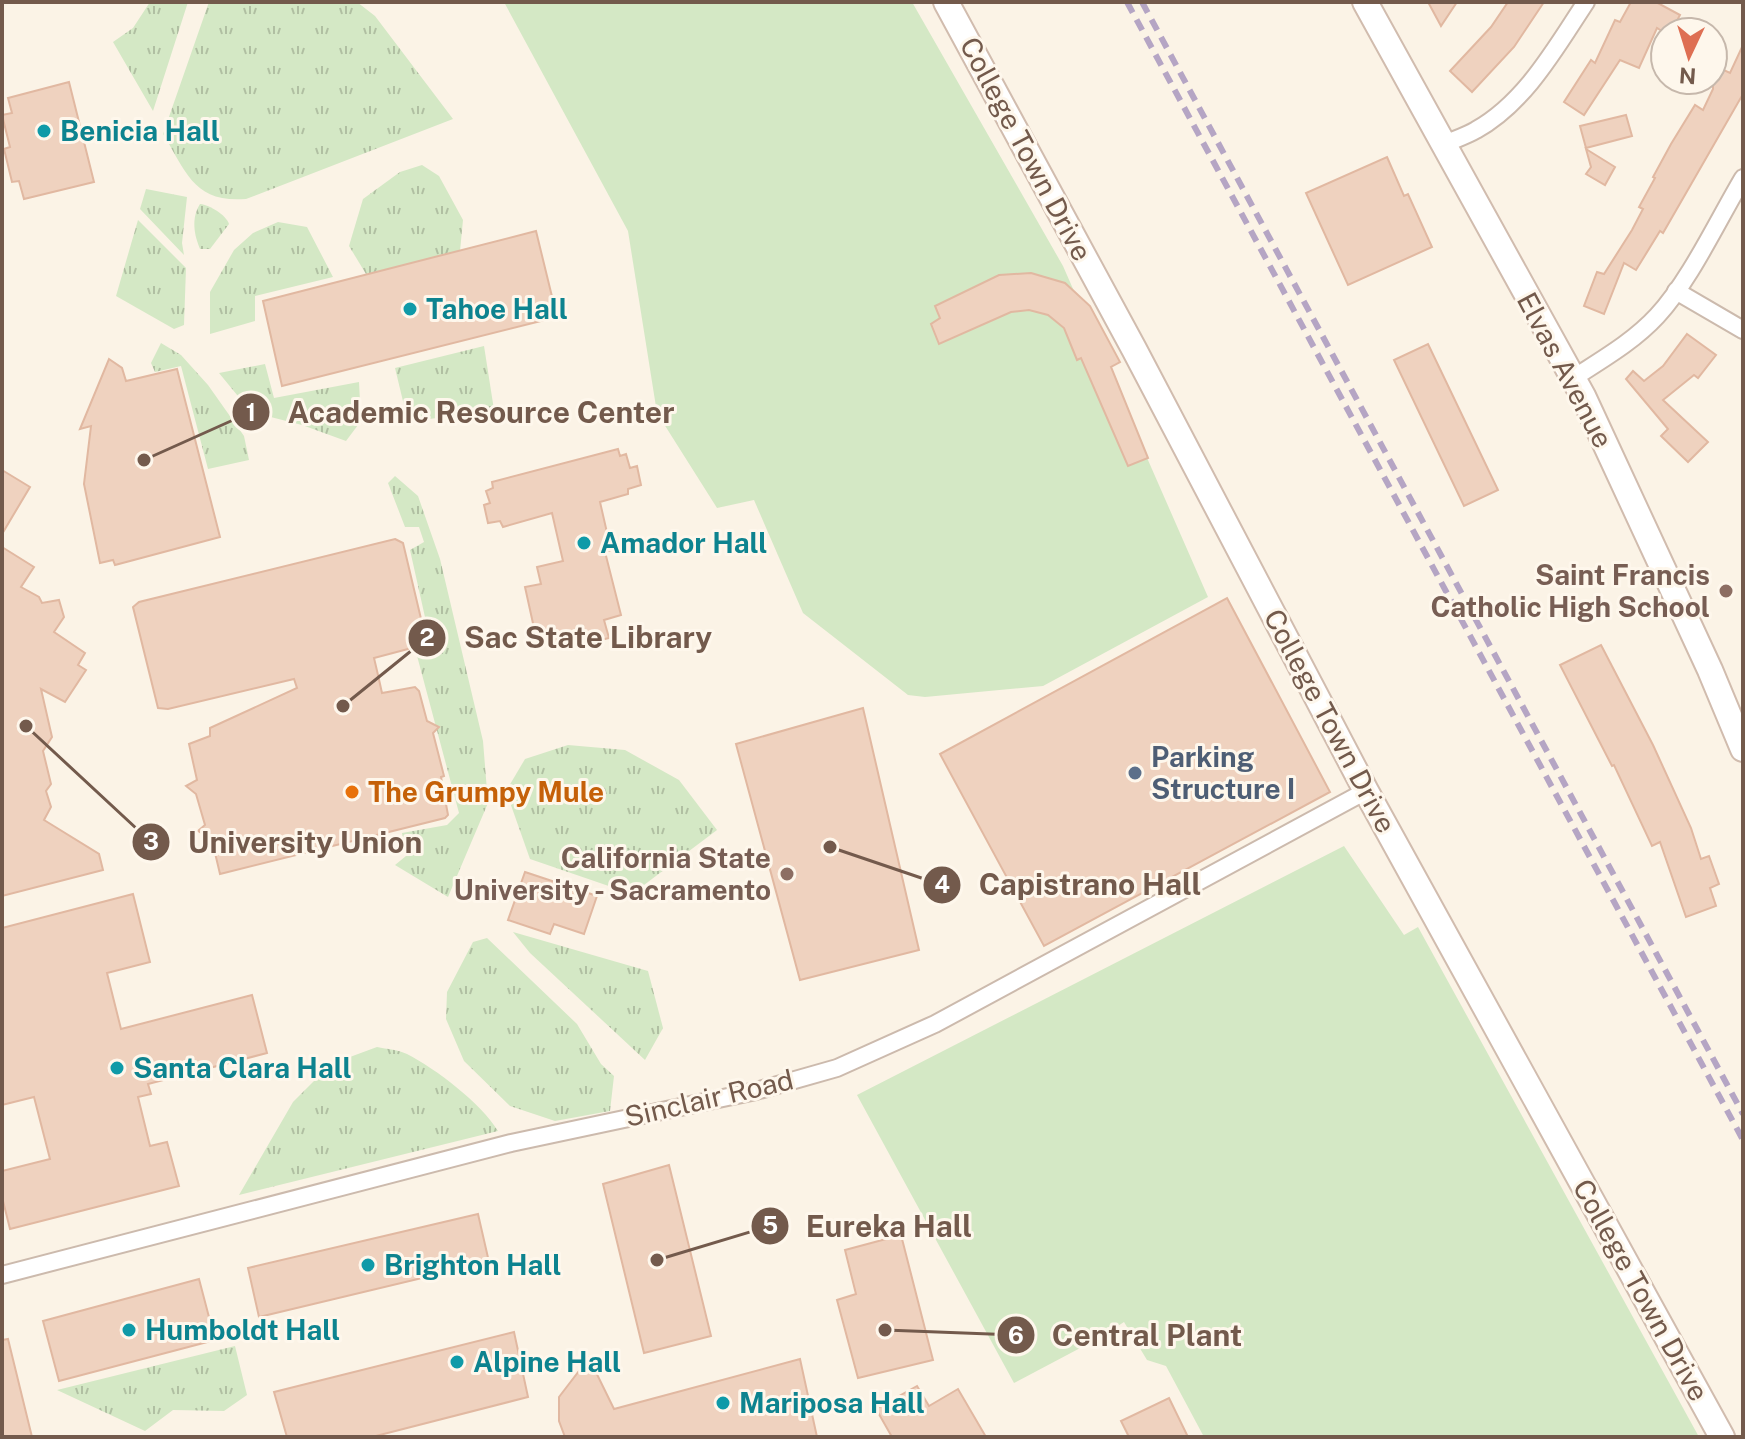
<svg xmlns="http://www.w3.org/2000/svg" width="1745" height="1439" font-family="'Public Sans',sans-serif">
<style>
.grass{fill:url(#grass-tufts)}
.pitch{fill:#d4e8c5}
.building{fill:#efd2bf;stroke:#e1b8a1;stroke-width:2}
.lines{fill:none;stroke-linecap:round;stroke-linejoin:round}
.street-casing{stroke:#ccbaad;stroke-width:20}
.secondary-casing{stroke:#d1bcae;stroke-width:28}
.street{stroke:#fff;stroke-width:16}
.secondary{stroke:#fff;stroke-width:24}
.rail{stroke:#b5a5c4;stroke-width:6;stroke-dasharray:12 8;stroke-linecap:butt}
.culture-dot{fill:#0f9aa8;stroke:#fef7ec;stroke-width:3}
.education-dot{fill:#8d6e63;stroke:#fef7ec;stroke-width:3}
.service-dot{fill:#5c6f8a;stroke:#fef7ec;stroke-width:3}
.food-dot{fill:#e8710a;stroke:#fef7ec;stroke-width:3}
.labels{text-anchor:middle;stroke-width:6;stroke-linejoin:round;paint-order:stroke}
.culture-label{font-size:28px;font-weight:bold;fill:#0d838f;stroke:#fef7ec;text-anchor:start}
.street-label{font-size:28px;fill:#735a4c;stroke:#fef7ec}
.education-label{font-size:28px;font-weight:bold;fill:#785e54;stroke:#fef7ec;text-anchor:end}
.service-label{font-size:28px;font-weight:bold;fill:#4e5e75;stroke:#fef7ec;text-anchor:start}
.food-label{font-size:28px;font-weight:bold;fill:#c56008;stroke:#fef7ec;text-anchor:start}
.leader{fill:none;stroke:#735a4c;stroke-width:3}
.callout-dot{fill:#735a4c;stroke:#fef7ec;stroke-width:3}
.mark-label{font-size:24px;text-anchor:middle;font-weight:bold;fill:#fff}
.callout-label{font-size:30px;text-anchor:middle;font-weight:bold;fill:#735a4c;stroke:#fef7ec;stroke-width:6;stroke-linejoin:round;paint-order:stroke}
</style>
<defs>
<pattern id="grass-tufts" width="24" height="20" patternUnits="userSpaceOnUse" patternTransform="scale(2)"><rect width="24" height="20" fill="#d4e8c5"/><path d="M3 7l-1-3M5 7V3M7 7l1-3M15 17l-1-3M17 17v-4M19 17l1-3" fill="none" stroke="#b0bfa2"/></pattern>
</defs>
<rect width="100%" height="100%" fill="#fbf3e6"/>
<!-- grass -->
<g class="grass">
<polygon points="150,2 188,2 153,111 113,42 133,28"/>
<path d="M209,2H357L375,16L453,119L246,199C194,203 187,173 163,134Z"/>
<polygon points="422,165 439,176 463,220 460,251 366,274 349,246 363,199 400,172"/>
<polygon points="146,189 187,197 182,243 184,255 140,209"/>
<path d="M200,204C210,205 226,215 229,224L210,249H200C194,235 191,218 200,204Z"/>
<polygon points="138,220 186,268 184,325 174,329 116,296"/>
<polygon points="278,222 307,227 333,277 255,296 255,321 210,334 210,292 234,250 253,233"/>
<polygon points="161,343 181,355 208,385 244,436 249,460 208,469 181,366 155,372 151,363"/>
<polygon points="484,346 494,410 408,422 395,368"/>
<polygon points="265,364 274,398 359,382 361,421 346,441 302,425 251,412 219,373"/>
<polygon points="395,476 418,496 440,559 483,741 488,803 448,897 395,865 406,856 402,833 447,825 459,813 416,652 431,644 410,550 424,542 419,527 405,527 388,483"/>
<polygon points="568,745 625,750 679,780 717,830 632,894 530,859 506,791 525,759"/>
<polygon points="513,932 648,971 663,1028 645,1060 530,953"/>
<polygon points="487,938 577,1024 601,1064 614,1076 610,1111 555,1121 510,1106 464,1061 446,1019 447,992 473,942"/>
<path d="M377,1047C387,1049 399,1050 407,1054C436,1069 481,1103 498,1131L239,1195L293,1102L331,1064Z"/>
<polygon points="235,1346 247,1395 224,1411 173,1410 145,1431 57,1390"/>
</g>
<!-- pitch -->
<g class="pitch">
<polygon points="504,2 912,2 1063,266 1208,597 1043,686 925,697 908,695 803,613 754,500 717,508 657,413 628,231"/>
<polygon points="1344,846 1404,935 1418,927 1699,1437 1204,1437 1166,1366 1147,1360 1124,1322 1101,1337 1014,1383 857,1095"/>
</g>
<!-- building -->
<g class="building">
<polygon points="1428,2 1457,2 1441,26"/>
<polygon points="1508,2 1544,2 1514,47 1472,92 1450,71 1491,27"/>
<polygon points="1631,2 1656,2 1680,15 1671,32 1665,33 1657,28 1639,68 1620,60 1584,115 1564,102 1591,60 1595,63 1615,20 1620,22"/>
<polygon points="1743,45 1743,94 1663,233 1660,231 1636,270 1624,263 1604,314 1584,306 1597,272 1604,274 1632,230 1643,209 1639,207 1655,178 1653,177 1671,144 1695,105 1703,110 1713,89 1713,65 1730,73"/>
<polygon points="69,82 94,182 24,199 19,181 12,182 4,149 10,147 2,115 12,113 8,98"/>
<polygon points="1626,115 1632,136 1586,148 1580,126"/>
<polygon points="1586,149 1615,167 1605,185 1586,174 1591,167"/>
<polygon points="1387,157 1404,196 1408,194 1432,247 1348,285 1306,193"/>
<polygon points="536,231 557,317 282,386 263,301"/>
<polygon points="1031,273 1065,283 1090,306 1120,362 1111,367 1148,458 1128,466 1081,358 1077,360 1064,328 1048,315 1029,310 1011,312 939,344 931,324 940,318 935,306 999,275"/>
<polygon points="1687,334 1716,355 1698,378 1694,375 1663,400 1708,442 1688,462 1661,436 1668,429 1626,379 1633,371 1644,381 1663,366"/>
<polygon points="1428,344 1498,490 1464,506 1394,360"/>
<polygon points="109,359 122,368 126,381 177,369 220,537 115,565 113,560 100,563 84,484 91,426 80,429"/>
<polygon points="618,449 620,456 626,454 630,468 637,466 641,485 628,489 628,494 600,502 611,550 605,552 621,615 604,620 609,638 572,647 572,644 558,647 553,633 536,637 525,587 541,584 537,567 563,561 552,513 503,527 500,521 488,523 484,505 490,503 486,491 493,488 492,482"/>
<polygon points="2,470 30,487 2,534"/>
<polygon points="395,539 403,543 427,644 374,658 378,675 382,693 415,687 419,691 427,721 439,727 433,733 444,776 441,777 448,815 445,818 220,874 212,840 198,831 205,825 196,794 186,786 197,780 189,744 210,736 210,728 297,688 294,679 168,709 158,708 133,607 139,602"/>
<polygon points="2,547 34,567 21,587 39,597 42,603 59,600 64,617 54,632 85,653 78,665 86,670 65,702 41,689 52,737 43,751 51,784 46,791 51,807 44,820 99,854 103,870 2,896"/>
<polygon points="1227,598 1330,792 1044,946 940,754"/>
<polygon points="1601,645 1653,745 1691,828 1701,859 1709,856 1719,884 1710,888 1716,906 1686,917 1660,842 1652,846 1614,765 1612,766 1560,665"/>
<polygon points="863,708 919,950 800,980 736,744"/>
<polygon points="525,872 597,896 584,934 554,924 550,934 508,920"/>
<polygon points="133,894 150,962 107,973 121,1029 252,995 267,1053 148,1084 151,1094 138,1097 150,1146 167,1142 179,1186 10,1229 2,1197 2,1171 50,1159 34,1097 2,1105 2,928"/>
<polygon points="669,1165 711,1336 644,1353 603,1184"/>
<polygon points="478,1214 489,1262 259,1317 248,1268"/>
<polygon points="901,1235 933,1360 858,1378 837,1300 856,1294 845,1250"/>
<polygon points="199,1279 215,1340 59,1381 43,1321"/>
<polygon points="514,1332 528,1397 372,1437 287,1437 274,1392"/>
<polygon points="8,1339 32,1437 2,1437 2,1340"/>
<polygon points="589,1358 614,1409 800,1359 817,1437 565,1437 559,1421 559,1397"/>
<polygon points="917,1386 929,1406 958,1389 986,1437 892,1437 876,1409"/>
<polygon points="1169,1398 1188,1437 1129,1437 1121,1421"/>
</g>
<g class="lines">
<!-- street casing -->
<g class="street-casing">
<g id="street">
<path d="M1442,145C1453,140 1466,136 1476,130C1526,102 1556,47 1586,2"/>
<polyline points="1676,291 1743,330"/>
<path d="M1572,379C1601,360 1633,342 1657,316C1689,282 1718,220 1743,178"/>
<polyline points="2,1275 511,1143 756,1091 837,1068 935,1024 1366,791"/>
</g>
</g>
<!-- secondary casing -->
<g class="secondary-casing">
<g id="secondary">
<polyline points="946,2 1134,349 1366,791 1722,1437"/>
<polyline points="1365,2 1583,396 1710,670 1743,749"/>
</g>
</g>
<!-- street -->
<use href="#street" class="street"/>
<!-- secondary -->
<use href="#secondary" class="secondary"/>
<!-- rail -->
<g class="rail">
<polyline points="1127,2 1743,1140"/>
<polyline points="1142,2 1743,1114"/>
</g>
</g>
<!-- markers -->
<g class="culture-dot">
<circle cx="44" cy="131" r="8"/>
<circle cx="410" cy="309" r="8"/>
<circle cx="584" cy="543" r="8"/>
<circle cx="117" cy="1068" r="8"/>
<circle cx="368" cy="1265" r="8"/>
<circle cx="129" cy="1330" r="8"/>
<circle cx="457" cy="1362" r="8"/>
<circle cx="723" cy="1403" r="8"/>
</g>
<g class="education-dot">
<circle cx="1726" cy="591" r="8"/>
<circle cx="787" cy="874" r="8"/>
</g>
<circle class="service-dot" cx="1135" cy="773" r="8"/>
<circle class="food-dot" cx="352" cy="792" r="8"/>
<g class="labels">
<!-- culture labels -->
<g class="culture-label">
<text x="60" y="141">Benicia Hall</text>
<text x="426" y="319">Tahoe Hall</text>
<text x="600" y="553">Amador Hall</text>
<text x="133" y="1078">Santa Clara Hall</text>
<text x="384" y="1275">Brighton Hall</text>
<text x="145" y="1340">Humboldt Hall</text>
<text x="473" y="1372">Alpine Hall</text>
<text x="739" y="1413">Mariposa Hall</text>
</g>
<!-- street labels -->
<g class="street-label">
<text transform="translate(1026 149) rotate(62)" y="10">College Town Drive</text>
<text transform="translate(1565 370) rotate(62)" y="10">Elvas Avenue</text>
<text transform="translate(1330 721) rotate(62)" y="10">College Town Drive</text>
<text transform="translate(709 1098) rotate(-13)" y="10">Sinclair Road</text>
<text transform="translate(1641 1290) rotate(61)" y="10">College Town Drive</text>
</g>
<!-- education labels -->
<g class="education-label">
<text x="1710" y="585">Saint Francis<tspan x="1710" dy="32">Catholic High School</tspan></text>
<text x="771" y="868">California State<tspan x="771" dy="32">University - Sacramento</tspan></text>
</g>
<!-- service labels -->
<g class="service-label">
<text x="1151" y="767">Parking<tspan x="1151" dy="32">Structure I</tspan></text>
</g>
<!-- food labels -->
<g class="food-label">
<text x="368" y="802">The Grumpy Mule</text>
</g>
</g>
<!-- callouts -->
<path class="leader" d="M144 460L251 412M343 706L427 638M26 726L151 842M830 847L942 885M657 1260L770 1226M885 1330L1016 1335"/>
<g class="callout-dot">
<circle cx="144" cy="460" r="8"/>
<circle cx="343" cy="706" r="8"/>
<circle cx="26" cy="726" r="8"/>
<circle cx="830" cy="847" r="8"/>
<circle cx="657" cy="1260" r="8"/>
<circle cx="885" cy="1330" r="8"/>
<circle cx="251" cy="412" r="20"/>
<circle cx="427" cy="638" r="20"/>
<circle cx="151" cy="842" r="20"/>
<circle cx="942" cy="885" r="20"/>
<circle cx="770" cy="1226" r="20"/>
<circle cx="1016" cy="1335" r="20"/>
</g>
<g class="mark-label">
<text x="251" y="421">1</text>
<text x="427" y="646">2</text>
<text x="151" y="850">3</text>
<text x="942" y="893">4</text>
<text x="770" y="1234">5</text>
<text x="1016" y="1344">6</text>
</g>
<g class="callout-label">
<text x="481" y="423">Academic Resource Center</text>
<text x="588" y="648">Sac State Library</text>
<text x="305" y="853">University Union</text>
<text x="1090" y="895">Capistrano Hall</text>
<text x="889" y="1237">Eureka Hall</text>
<text x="1147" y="1346">Central Plant</text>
</g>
<!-- border -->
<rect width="1745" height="1439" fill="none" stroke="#735a4c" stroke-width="8"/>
<!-- north arrow -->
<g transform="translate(1689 56) rotate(184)"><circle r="38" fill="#fef7ec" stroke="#c6b8ac" stroke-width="2"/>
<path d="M0-6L14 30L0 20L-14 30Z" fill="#de6f53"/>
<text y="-12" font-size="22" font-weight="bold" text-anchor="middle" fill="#735a4c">N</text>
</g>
</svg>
